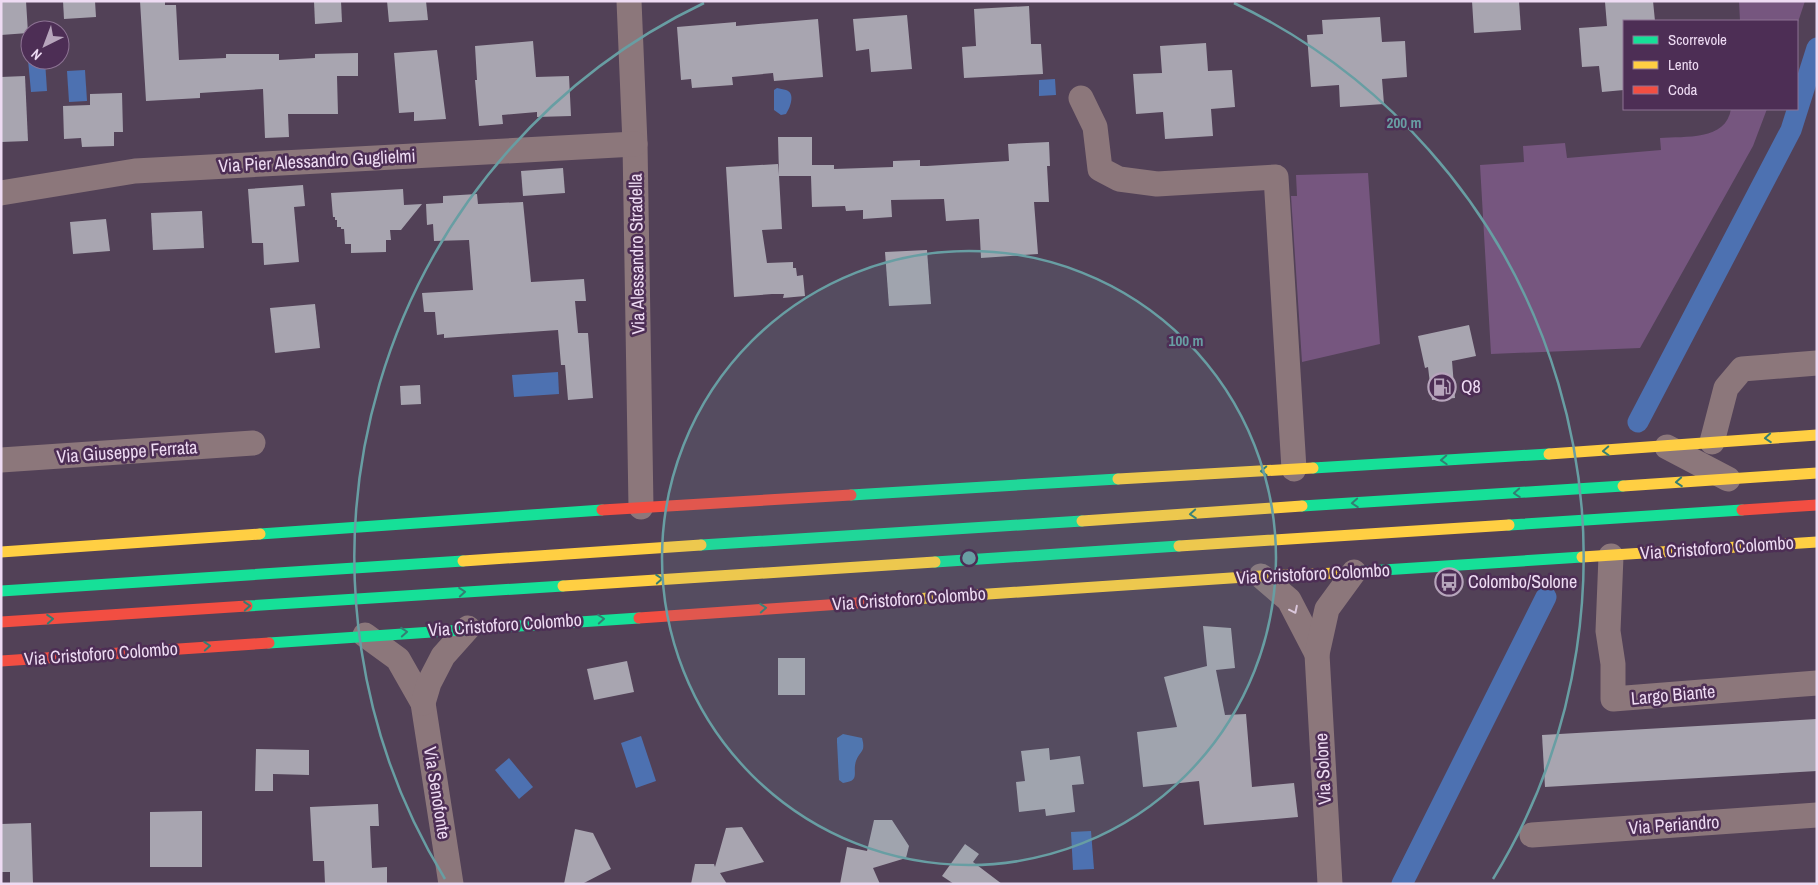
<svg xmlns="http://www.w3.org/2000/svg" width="1818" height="885" font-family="'Archivo Narrow',sans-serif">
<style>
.green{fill:#76567f}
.water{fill:#4d71b1}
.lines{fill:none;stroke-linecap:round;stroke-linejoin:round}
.canal{stroke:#4d71b1;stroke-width:21}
.building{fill:#a8a5b0}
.street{stroke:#8c777b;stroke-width:25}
.fast{stroke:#16e098;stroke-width:11}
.slow{stroke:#ffcf43;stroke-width:11}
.jam{stroke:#f24e42;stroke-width:11}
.oneway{stroke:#347e73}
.oneway2{stroke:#dac7db}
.ring{fill:none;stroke:#689ea3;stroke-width:2.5}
.labels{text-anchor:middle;stroke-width:5;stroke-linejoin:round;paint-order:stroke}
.street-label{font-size:18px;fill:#eedbf3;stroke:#4d2e55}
.poi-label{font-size:18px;fill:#eedbf3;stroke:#4d2e55;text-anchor:start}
.centre{fill:#689ea3;stroke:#4d2e55;stroke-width:2.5}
.ring-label{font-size:15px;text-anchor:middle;font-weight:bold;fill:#689ea3;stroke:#4d2e55;stroke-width:5;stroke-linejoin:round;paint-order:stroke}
</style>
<rect width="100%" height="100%" fill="#524157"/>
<!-- green -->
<g class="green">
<polygon points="1739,1 1805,1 1797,25 1797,21 1740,21"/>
<path d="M1731,109H1767L1753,146L1640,348L1491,354L1480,165L1524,162L1523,146L1565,143L1567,158L1661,150L1660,138C1685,136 1726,141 1731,109Z"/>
<polygon points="1368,173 1380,344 1302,362 1291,196 1297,196 1296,175"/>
</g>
<!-- water -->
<g class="water">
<polygon points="28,60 45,60 47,91 31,92"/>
<polygon points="85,70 87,101 69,102 67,71"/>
<polygon points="1055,79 1056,95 1039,96 1039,80"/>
<path d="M777,88C780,89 783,89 786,90C796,93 790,108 786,114L781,115L774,110V90Z"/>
<polygon points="558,372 559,394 514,397 512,375"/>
<path d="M843,734L862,738C866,753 860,750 856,761C852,773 861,781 843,783L839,780L837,742V738Z"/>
<polygon points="641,736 656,781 636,788 621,743"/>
<polygon points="509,758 533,787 519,799 495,770"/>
<polygon points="1091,831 1094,869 1073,870 1071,832"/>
</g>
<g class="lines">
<!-- canal -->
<g class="canal">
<polyline points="1638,422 1791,130 1817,48"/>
<polyline points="1402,884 1546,597"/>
</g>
</g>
<!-- building -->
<g class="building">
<polygon points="1,1 26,1 28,33 1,35"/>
<polygon points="63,1 95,1 96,17 64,19"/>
<polygon points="140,1 165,1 165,5 176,5 179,60 226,58 226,54 279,54 279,60 315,58 315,54 358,53 358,76 337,76 338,114 288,114 289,137 265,138 263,89 200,93 200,98 146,101"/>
<polygon points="314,1 341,1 342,22 315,24"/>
<polygon points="387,1 426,1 428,20 389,22"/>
<polygon points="1472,1 1519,1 1521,30 1474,33"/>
<polygon points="1619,1 1653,1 1655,21 1624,21 1624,90 1602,92 1599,66 1582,67 1579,28 1607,26 1605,2"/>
<polygon points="1029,6 1031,44 1041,44 1043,74 964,78 962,47 976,46 974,9"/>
<polygon points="907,15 912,69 871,72 869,49 856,51 853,19"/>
<polygon points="1380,17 1382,42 1405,41 1407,77 1382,79 1384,104 1340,107 1339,85 1311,87 1307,35 1323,34 1322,20"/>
<polygon points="818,19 823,77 774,81 773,73 732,77 733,85 692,88 691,79 681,80 677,27 736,22 736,26"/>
<polygon points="533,41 536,77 569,76 571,116 537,117 537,112 502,115 503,124 479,126 475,80 477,80 475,46"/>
<polygon points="1206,43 1208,71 1232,70 1235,107 1211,109 1213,136 1165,139 1163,112 1136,114 1133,74 1162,73 1160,46"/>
<polygon points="437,50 446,119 414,121 414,112 399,113 394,53"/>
<polygon points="25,76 28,141 1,142 1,77"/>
<polygon points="122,93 123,132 114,132 114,146 82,147 81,138 64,139 63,106 90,105 90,94"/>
<polygon points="778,137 812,137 812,165 834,165 834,169 893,167 893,161 920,160 920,166 927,166 1009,161 1008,144 1049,142 1050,166 1047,166 1049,202 1034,202 1038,254 981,258 979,219 946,221 944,199 891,200 892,217 863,219 863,210 846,211 845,206 812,207 811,176 779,176 782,229 762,230 767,263 793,262 793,268 796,268 797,276 803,275 805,296 783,298 784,294 772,294 734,297 726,167 778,164 779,175"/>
<polygon points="563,168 565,193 523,196 521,171"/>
<polygon points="303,185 305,206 294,207 299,262 264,265 263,243 252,243 248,189"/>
<polygon points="403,189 404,205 422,204 401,230 390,230 391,240 386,240 386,252 351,253 351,244 345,244 344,229 341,229 341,227 337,227 337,220 335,220 335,217 333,217 331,193"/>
<polygon points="477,194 478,204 523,202 531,282 584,279 586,301 575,301 578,333 588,333 593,398 568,400 565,365 561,365 558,330 444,338 444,334 437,335 435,312 424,312 422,293 473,290 469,240 434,241 433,224 427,225 426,204 443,203 443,196"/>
<polygon points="202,211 204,248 153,250 151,213"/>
<polygon points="106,219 110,251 73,254 70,222"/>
<polygon points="927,250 931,304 889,306 885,252"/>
<polygon points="315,304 320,348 275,353 270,308"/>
<polygon points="1469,325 1476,356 1452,361 1455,398 1432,400 1428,367 1425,368 1418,336"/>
<polygon points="420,385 421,404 401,405 400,386"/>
<polygon points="1203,626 1231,628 1235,668 1216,670 1225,715 1246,714 1252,787 1294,783 1298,817 1204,825 1199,781 1143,787 1137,732 1177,727 1164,677 1207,666"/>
<rect x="778" y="658" width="27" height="37"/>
<polygon points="627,661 634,692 594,700 587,669"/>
<polygon points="1817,719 1817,771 1545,787 1542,735"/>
<polygon points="1049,748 1050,760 1080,756 1084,784 1072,785 1075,812 1046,816 1045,809 1019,812 1016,782 1025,781 1021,751"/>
<polygon points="256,749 309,750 309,775 273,774 273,791 255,791"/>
<polygon points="378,804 379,826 370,826 372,868 387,867 387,884 325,884 324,861 313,861 310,807"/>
<polygon points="202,811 202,867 150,867 150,812"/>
<polygon points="874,820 892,820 909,846 906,858 873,868 880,884 840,884 847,847 867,851"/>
<polygon points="31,823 33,884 10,884 10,872 1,872 1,824"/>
<polygon points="742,827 764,862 720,873 727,884 691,884 695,864 714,864 715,867 726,828"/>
<polygon points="575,829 593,833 611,869 582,884 564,884"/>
<polygon points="965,844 979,854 973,862 1002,884 954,884 942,876"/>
</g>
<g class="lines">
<!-- street -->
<g class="street">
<polyline points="629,1 635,144 641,507"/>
<polyline points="1081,98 1095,127 1100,169 1119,179 1157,184 1276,177 1294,469"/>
<polyline points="1,193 135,171 635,144"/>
<polyline points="1712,442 1726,388 1742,369 1817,363"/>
<polyline points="1667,447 1728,479"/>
<polyline points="1,460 253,443"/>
<polyline points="1611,556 1608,631 1613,664 1613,699 1817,683"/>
<polyline points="1261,576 1289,600 1317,654"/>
<polyline points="365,635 398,659 423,703 451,884"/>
<polyline points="423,703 429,683 443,656 468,628"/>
<polyline points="1532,835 1817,815"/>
<polyline points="1330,884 1317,654 1327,609 1354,572"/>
</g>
<!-- fast -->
<g class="fast">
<polyline points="1313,468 1549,454"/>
<polyline points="851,495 1118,479"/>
<polyline points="1302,506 1623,486"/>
<polyline points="1509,525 1742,510"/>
<polyline points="260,534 602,510"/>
<polyline points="701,545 1082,521"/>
<polyline points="935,562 1179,546"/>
<polyline points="1337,573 1582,557"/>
<polyline points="1,591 463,561"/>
<polyline points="247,606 563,586"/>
<polyline points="269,643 639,618"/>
</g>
<!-- slow -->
<g class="slow">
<polyline points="1549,454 1817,435"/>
<polyline points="1118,479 1313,468"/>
<polyline points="1623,486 1817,473"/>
<polyline points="1082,521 1302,506"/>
<polyline points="1179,546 1509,525"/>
<polyline points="1,552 260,534"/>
<polyline points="1582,557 1817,542"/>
<polyline points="463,561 701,545"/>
<polyline points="563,586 935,562"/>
<polyline points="914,599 1261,576 1337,573"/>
</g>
<!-- jam -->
<g class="jam">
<polyline points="602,510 851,495"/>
<polyline points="1742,510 1817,505"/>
<polyline points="639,618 914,599"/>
<polyline points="1,622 247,606"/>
<polyline points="1,661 269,643"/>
</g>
</g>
<!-- one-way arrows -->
<defs><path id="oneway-chevron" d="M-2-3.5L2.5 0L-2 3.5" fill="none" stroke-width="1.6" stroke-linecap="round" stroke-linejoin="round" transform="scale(1.25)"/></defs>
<g class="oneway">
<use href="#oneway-chevron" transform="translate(1768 438) rotate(176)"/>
<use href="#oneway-chevron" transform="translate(1606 451) rotate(177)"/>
<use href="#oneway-chevron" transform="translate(1444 460) rotate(177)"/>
<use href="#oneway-chevron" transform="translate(1264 471) rotate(177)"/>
<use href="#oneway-chevron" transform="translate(1679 482) rotate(176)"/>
<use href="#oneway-chevron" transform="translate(1517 493) rotate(176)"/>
<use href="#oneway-chevron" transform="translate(1355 503) rotate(176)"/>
<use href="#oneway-chevron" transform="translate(1193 514) rotate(176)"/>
<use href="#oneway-chevron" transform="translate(659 579) rotate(-4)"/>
<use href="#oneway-chevron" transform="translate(462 592) rotate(-4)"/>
<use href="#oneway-chevron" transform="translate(247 606) rotate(-4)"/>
<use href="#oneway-chevron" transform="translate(763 608) rotate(-4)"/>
<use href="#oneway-chevron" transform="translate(50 619) rotate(-4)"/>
<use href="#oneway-chevron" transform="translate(601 619) rotate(-4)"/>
<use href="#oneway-chevron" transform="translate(404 632) rotate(-4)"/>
<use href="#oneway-chevron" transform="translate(207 646) rotate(-4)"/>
</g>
<use class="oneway2" href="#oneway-chevron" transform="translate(1294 610) rotate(64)"/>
<!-- distance rings -->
<circle cx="969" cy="558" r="307" fill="#689ea3" fill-opacity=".12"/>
<g class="ring">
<circle cx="969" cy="558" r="307"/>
<path d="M445 879A615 615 0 0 1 704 3M1234 3A615 615 0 0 1 1493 879"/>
</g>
<!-- icons -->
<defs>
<g id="fuel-ring" transform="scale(1.4375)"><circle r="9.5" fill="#4d2e55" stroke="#b7a5bc" stroke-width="1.5"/><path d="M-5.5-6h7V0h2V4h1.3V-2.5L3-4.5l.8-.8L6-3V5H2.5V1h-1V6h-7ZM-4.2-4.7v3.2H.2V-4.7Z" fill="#b7a5bc"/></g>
<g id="bus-ring" transform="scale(1.4375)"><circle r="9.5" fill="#4d2e55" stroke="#b7a5bc" stroke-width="1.5"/><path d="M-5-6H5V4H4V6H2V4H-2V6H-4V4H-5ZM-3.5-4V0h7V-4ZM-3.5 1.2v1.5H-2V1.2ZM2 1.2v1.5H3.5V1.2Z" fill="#b7a5bc"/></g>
</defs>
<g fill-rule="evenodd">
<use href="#fuel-ring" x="1442" y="387"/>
<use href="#bus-ring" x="1449" y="582"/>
</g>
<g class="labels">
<!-- street labels -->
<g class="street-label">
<text transform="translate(317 161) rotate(-3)" y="6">Via Pier Alessandro Guglielmi</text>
<text transform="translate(637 254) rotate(-91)" y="6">Via Alessandro Stradella</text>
<text transform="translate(127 452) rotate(-4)" y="6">Via Giuseppe Ferrata</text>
<text transform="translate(1717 548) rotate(-4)" y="6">Via Cristoforo Colombo</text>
<text transform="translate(1313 574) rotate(-3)" y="6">Via Cristoforo Colombo</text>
<text transform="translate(909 599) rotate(-4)" y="6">Via Cristoforo Colombo</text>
<text transform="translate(505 625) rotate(-4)" y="6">Via Cristoforo Colombo</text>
<text transform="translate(101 654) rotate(-4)" y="6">Via Cristoforo Colombo</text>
<text transform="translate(1673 695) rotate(-5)" y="6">Largo Biante</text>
<text transform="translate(1323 769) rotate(-93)" y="6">Via Solone</text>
<text transform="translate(437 793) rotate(81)" y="6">Via Senofonte</text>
<text transform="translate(1674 825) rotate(-4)" y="6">Via Periandro</text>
</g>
<!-- poi labels -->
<g class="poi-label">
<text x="1461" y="393">Q8</text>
<text x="1468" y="588">Colombo/Solone</text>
</g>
</g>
<circle cx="969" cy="558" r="8" class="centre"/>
<g class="ring-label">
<text x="1404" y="128">200 m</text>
<text x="1186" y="346">100 m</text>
</g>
<!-- border -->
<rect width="1818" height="885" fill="none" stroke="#eedbf3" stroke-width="5"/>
<!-- legend -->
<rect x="1623" y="20" width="175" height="90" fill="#4d2e55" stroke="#8d7394"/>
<rect x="1633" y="36" width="25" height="8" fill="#16e098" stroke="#8d7394"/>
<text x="1668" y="45" font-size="15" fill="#eedbf3">Scorrevole</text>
<rect x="1633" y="61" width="25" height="8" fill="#ffcf43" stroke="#8d7394"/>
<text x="1668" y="70" font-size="15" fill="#eedbf3">Lento</text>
<rect x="1633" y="86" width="25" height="8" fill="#f24e42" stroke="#8d7394"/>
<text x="1668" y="95" font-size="15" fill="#eedbf3">Coda</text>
<!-- north arrow -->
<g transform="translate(45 45) rotate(222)"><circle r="24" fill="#4d2e55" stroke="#8d7394"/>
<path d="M0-4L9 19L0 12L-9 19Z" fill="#b7a5bc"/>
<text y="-8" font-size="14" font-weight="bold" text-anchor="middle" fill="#eedbf3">N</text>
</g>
</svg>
